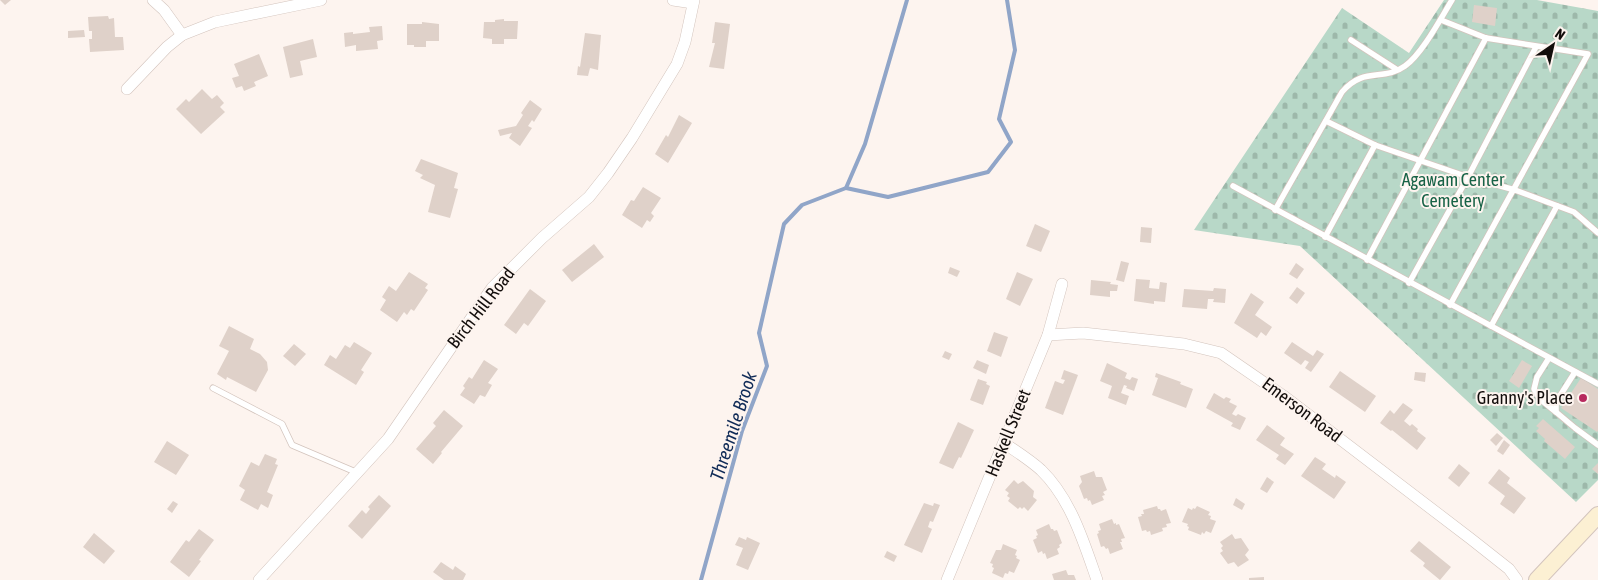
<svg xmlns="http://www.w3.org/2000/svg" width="1598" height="580" font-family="'Asap Condensed',sans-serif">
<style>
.cemetery{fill:url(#cemetery-stones)}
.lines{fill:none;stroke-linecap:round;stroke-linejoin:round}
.stream{stroke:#90a5c8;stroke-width:4}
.building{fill:#dfd1c9}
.lane-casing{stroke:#d3c4bd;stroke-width:7}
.street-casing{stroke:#d3c4bd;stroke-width:12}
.secondary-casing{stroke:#d3c4bd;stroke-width:18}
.lane{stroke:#fff;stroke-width:5.5}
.street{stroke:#fff;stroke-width:11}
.secondary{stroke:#fcf0d3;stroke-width:16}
.poi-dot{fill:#b7295e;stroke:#fdf4ef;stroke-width:2}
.labels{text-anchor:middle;stroke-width:4;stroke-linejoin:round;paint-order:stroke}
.park-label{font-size:18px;fill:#176246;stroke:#fdf4ef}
.street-label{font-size:18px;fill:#120d0b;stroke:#fdf4ef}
.poi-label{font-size:18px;fill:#120d0b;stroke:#fdf4ef;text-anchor:end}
.water-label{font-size:19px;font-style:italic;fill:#102b57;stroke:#fdf4ef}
</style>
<defs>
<pattern id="cemetery-stones" width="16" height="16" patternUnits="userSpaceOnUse" patternTransform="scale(1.25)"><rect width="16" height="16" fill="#b8d8c8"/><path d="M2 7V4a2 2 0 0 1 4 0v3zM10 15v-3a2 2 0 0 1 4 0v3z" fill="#9db8aa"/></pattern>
</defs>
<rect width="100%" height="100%" fill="#fdf4ef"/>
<!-- cemetery -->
<polygon class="cemetery" points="1444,0 1537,0 1598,11 1598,480 1576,502 1300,246 1194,230 1342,8 1409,53"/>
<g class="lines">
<!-- stream -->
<g class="stream">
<polyline points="846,188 888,197 988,172 1011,142 999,119 1015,50 1007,0"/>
<polyline points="701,580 742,431 767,366 759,333 784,224 802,205 846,188 865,144 907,0"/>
</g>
</g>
<!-- building -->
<g class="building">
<polygon points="0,0 11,0 5,5"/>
<polygon points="1474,5 1497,8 1495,26 1472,22"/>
<polygon points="108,16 109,19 114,18 115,37 123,37 124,50 90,52 89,39 92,39 92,31 89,31 88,17"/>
<polygon points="504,19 504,21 518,21 517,39 504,39 504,44 492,44 492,39 483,38 484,22 495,22 495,20"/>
<polygon points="422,22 439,24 439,41 426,41 426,47 414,47 414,45 407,45 407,24 422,24"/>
<polygon points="715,22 730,24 724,69 709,67 715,43 712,43"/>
<polygon points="382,26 383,40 377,41 378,49 356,51 356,45 345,47 344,33 353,32 353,34 370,32 369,27"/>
<polygon points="84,30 85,37 68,38 68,31"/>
<polygon points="585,33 601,35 598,70 590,68 588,76 577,75 578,66 580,67"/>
<polygon points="313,39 317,57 300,61 303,75 290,78 283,47"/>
<polygon points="259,54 268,76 254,82 256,86 244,91 242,86 236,88 232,78 239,76 234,64"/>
<polygon points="202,89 212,99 217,95 224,103 220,107 225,112 201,134 176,109 186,99 189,102"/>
<polygon points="530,100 542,109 534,122 532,120 528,126 532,128 520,146 509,138 512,133 500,136 498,130 516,126 523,115 521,113"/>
<polygon points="679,115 692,123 668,163 655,154 666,135 668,137"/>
<polygon points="421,159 458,173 454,188 458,189 450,218 428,212 435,185 420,178 423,175 415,171"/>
<polygon points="643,187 661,198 651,213 654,216 650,222 647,220 642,228 622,215 631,200 634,201"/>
<polygon points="1035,224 1050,231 1041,252 1026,246"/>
<polygon points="1141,227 1152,228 1151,243 1140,242"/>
<polygon points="594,244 604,257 572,282 562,270"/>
<polygon points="1121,261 1129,263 1124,282 1116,280"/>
<polygon points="1296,263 1304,269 1297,279 1289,274"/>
<polygon points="950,267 960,271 957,277 948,273"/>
<polygon points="409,272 428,284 425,288 428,290 414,311 411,309 407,315 404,312 397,322 380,310 386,300 382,297 389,286 396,291"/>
<polygon points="1017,272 1033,279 1020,306 1006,299"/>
<polygon points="1136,279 1150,280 1149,288 1159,289 1160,282 1167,283 1165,302 1154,301 1154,304 1134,301"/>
<polygon points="1091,280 1111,282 1110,284 1118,285 1117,291 1110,291 1110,297 1090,295"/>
<polygon points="1297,287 1305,293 1297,304 1289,298"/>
<polygon points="1214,288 1226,289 1225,303 1213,302 1214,299 1208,299 1207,309 1182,307 1184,289 1213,291"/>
<polygon points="530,289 546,301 528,326 524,323 516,334 504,325"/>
<polygon points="1251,293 1264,302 1255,315 1272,327 1266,336 1261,332 1257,338 1234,323"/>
<polygon points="229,326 254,339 250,349 260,354 267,362 268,370 256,392 227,377 226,380 217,374 229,351 219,346"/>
<polygon points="994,332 1008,337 1001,357 987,351"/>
<polygon points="354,342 372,353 361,370 364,372 356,385 324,365 330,355 336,359 345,345 350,348"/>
<polygon points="1292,342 1313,356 1317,350 1324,354 1311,372 1305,368 1309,362 1305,360 1301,365 1284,353"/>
<polygon points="294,344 306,354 295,366 283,356"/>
<polygon points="945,351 952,354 949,360 942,357"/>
<polygon points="484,360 498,369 488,383 492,385 485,397 480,395 474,404 460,395 465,388 463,386 469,377 472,379"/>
<polygon points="977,360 989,365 986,374 973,368"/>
<polygon points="1522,360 1532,366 1519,388 1509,381"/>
<polygon points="1107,363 1127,373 1125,378 1130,380 1132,377 1138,379 1134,391 1126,388 1127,386 1124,385 1121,393 1129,396 1126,405 1108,398 1112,386 1100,381"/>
<polygon points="1064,370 1078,375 1063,415 1045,408 1055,381 1063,384 1065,380 1061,379"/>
<polygon points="1340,371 1376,396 1365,412 1329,387"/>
<polygon points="1415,372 1426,373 1425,382 1414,380"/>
<polygon points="1156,373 1181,382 1180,384 1193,389 1186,408 1152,395 1158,378 1155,377"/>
<polygon points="1581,378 1598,389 1598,431 1597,432 1561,408"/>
<polygon points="978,379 987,382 986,384 990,386 983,405 970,400"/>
<polygon points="1214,393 1224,399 1226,397 1231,399 1229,402 1237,406 1232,414 1236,416 1238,414 1246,418 1240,430 1231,426 1233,423 1206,408"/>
<polygon points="1489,394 1498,403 1495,407 1485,398"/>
<polygon points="1403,403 1413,410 1404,421 1410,426 1412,424 1418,429 1417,431 1426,438 1417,450 1392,430 1391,431 1380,423 1390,410 1394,414"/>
<polygon points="444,410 463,426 441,452 442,453 433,464 416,449 436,426 433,423"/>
<polygon points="1543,419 1575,447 1565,459 1544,441 1545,439 1536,431 1539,428 1536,426"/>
<polygon points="958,422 974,430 961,458 959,457 953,469 939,463"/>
<polygon points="1267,425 1285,438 1280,445 1294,454 1285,465 1276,459 1279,455 1256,440"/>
<polygon points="1497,433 1503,438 1496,446 1490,440"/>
<polygon points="1504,440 1510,445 1503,455 1497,451"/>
<polygon points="167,441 189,455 176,475 154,462"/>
<polygon points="265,454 277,459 275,464 278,465 267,492 273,495 268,508 261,504 258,510 240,500 245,490 239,486 251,462 259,466"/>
<polygon points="1315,457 1326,464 1322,469 1335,478 1336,475 1346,482 1334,499 1301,476"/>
<polygon points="1598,463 1598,474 1592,469"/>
<polygon points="1459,464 1470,473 1459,487 1448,478"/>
<polygon points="1499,469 1510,478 1507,483 1526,498 1514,514 1500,504 1505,496 1488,483"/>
<polygon points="1094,471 1096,477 1102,477 1107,490 1103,492 1105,495 1102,496 1104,500 1092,505 1090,500 1088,501 1087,498 1084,499 1079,486 1082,482 1080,476"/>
<polygon points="1267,477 1274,482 1267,493 1260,489"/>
<polygon points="1014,480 1018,484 1023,481 1034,491 1033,497 1037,500 1028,511 1024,507 1022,509 1020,507 1018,509 1008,501 1010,498 1007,496 1009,493 1005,490"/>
<polygon points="379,495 391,506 362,539 348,526 362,510 366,514 370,509 368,507"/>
<polygon points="1236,498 1245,504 1242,510 1233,505"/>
<polygon points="173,501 178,504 172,513 167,509"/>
<polygon points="924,503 933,506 934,503 940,505 933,522 930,521 928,527 932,529 922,553 904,545"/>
<polygon points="1157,506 1158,509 1160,509 1161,511 1166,509 1171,523 1166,524 1167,527 1162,528 1163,531 1151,535 1150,531 1147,532 1146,530 1142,531 1138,517 1142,516 1141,514 1144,514 1143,510"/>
<polygon points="1197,506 1210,512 1208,515 1211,516 1210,519 1216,521 1211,533 1206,531 1204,534 1202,532 1201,535 1188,530 1189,527 1187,526 1188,524 1182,522 1188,508 1192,510 1193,508 1195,509"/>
<polygon points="1112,519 1114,524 1116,523 1116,525 1119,524 1125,538 1121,539 1122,542 1120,542 1123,549 1110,554 1108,548 1106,549 1104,546 1101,547 1097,534 1099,533 1098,531 1101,530 1099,524"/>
<polygon points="1049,524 1051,529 1053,529 1054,531 1057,530 1062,543 1059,545 1060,547 1057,549 1059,554 1047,559 1045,553 1043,554 1042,551 1038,553 1033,540 1037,538 1036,536 1038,535 1036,530"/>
<polygon points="199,529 214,540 199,560 201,561 189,577 170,562 186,540 189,542"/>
<polygon points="94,533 115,551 104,564 83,547"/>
<polygon points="1232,534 1235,539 1241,538 1249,550 1245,555 1249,560 1238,567 1234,562 1228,564 1220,553 1223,551 1221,548 1223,546 1220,542"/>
<polygon points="739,537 746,540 747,537 760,543 748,570 736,565 743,548 735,545"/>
<polygon points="1419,541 1451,567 1440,580 1423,566 1425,563 1410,551"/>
<polygon points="1003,544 1017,550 1015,555 1017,556 1016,558 1020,560 1014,573 1009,571 1008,574 1005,573 1003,578 992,573 994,568 992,567 993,564 990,563 996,550 1001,550"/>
<polygon points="887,551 897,556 894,562 884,557"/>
<polygon points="441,562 453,570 455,566 466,574 463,580 444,580 433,572"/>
<polygon points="1066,570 1068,575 1074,575 1076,580 1054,580 1052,574"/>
<polygon points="1264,577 1264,580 1249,580 1249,578"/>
</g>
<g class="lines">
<!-- lane casing -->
<g class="lane-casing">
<g id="lane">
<polyline points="1441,20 1486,38 1588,54 1450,305"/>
<polyline points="1351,40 1396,69"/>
<polyline points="1326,121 1375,145 1468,177 1515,190 1574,212 1598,233"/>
<polyline points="1233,186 1598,384"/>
<path d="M1275,210L1342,92C1364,66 1383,82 1405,66C1422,54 1441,18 1452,0"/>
<polyline points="1325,237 1375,145"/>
<polyline points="1367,260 1486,38"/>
<polyline points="1409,283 1468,177 1536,47"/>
<polyline points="1491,326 1557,206"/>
<polyline points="1549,358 1537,377 1534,389 1540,399 1556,412"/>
<polyline points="1575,372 1556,402 1556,412 1575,428 1598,445"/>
<polyline points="213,388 282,424 292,445 358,473"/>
</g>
</g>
<!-- street casing -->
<g class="street-casing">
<g id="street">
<polyline points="153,0 164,10 182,35"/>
<polyline points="673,0 693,3"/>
<polyline points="127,89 167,47 182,35 215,22 321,0"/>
<polyline points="1048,335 1083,333 1184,344 1221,353 1285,397 1471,539 1509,569 1517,580"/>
<path d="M1004,443C1017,452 1030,460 1041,470C1071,499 1084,543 1097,580"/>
<polyline points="259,580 388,439 492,288 542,238 589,197 608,173 632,138 677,64 685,42 694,0"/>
<polyline points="947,580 1048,335 1062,284"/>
</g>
</g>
<!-- secondary casing -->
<g class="secondary-casing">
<polyline id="secondary" points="1537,580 1598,515"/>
</g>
<!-- lane -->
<use href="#lane" class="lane"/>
<!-- street -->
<use href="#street" class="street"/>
<!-- secondary -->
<use href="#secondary" class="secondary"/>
</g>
<!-- markers -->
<circle class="poi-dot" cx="1583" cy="398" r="5"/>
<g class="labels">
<!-- park labels -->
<g class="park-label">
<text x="1453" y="186">Agawam Center<tspan x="1453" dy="21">Cemetery</tspan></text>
</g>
<!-- street labels -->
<g class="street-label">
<text transform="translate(481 308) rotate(-52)" y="6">Birch Hill Road</text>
<text transform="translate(1302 410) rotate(37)" y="6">Emerson Road</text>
<text transform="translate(1008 433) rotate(-68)" y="6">Haskell Street</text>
</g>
<!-- poi labels -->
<g class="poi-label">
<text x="1573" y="404">Granny's Place</text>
</g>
<!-- water labels -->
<g class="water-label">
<text transform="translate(733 426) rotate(-72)" y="7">Threemile Brook</text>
</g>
</g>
<!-- north arrow -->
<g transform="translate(1553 45) rotate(34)" stroke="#fdf4ef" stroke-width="4" paint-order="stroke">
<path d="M0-4L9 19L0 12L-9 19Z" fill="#120d0b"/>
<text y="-8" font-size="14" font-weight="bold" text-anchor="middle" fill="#120d0b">N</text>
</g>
</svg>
